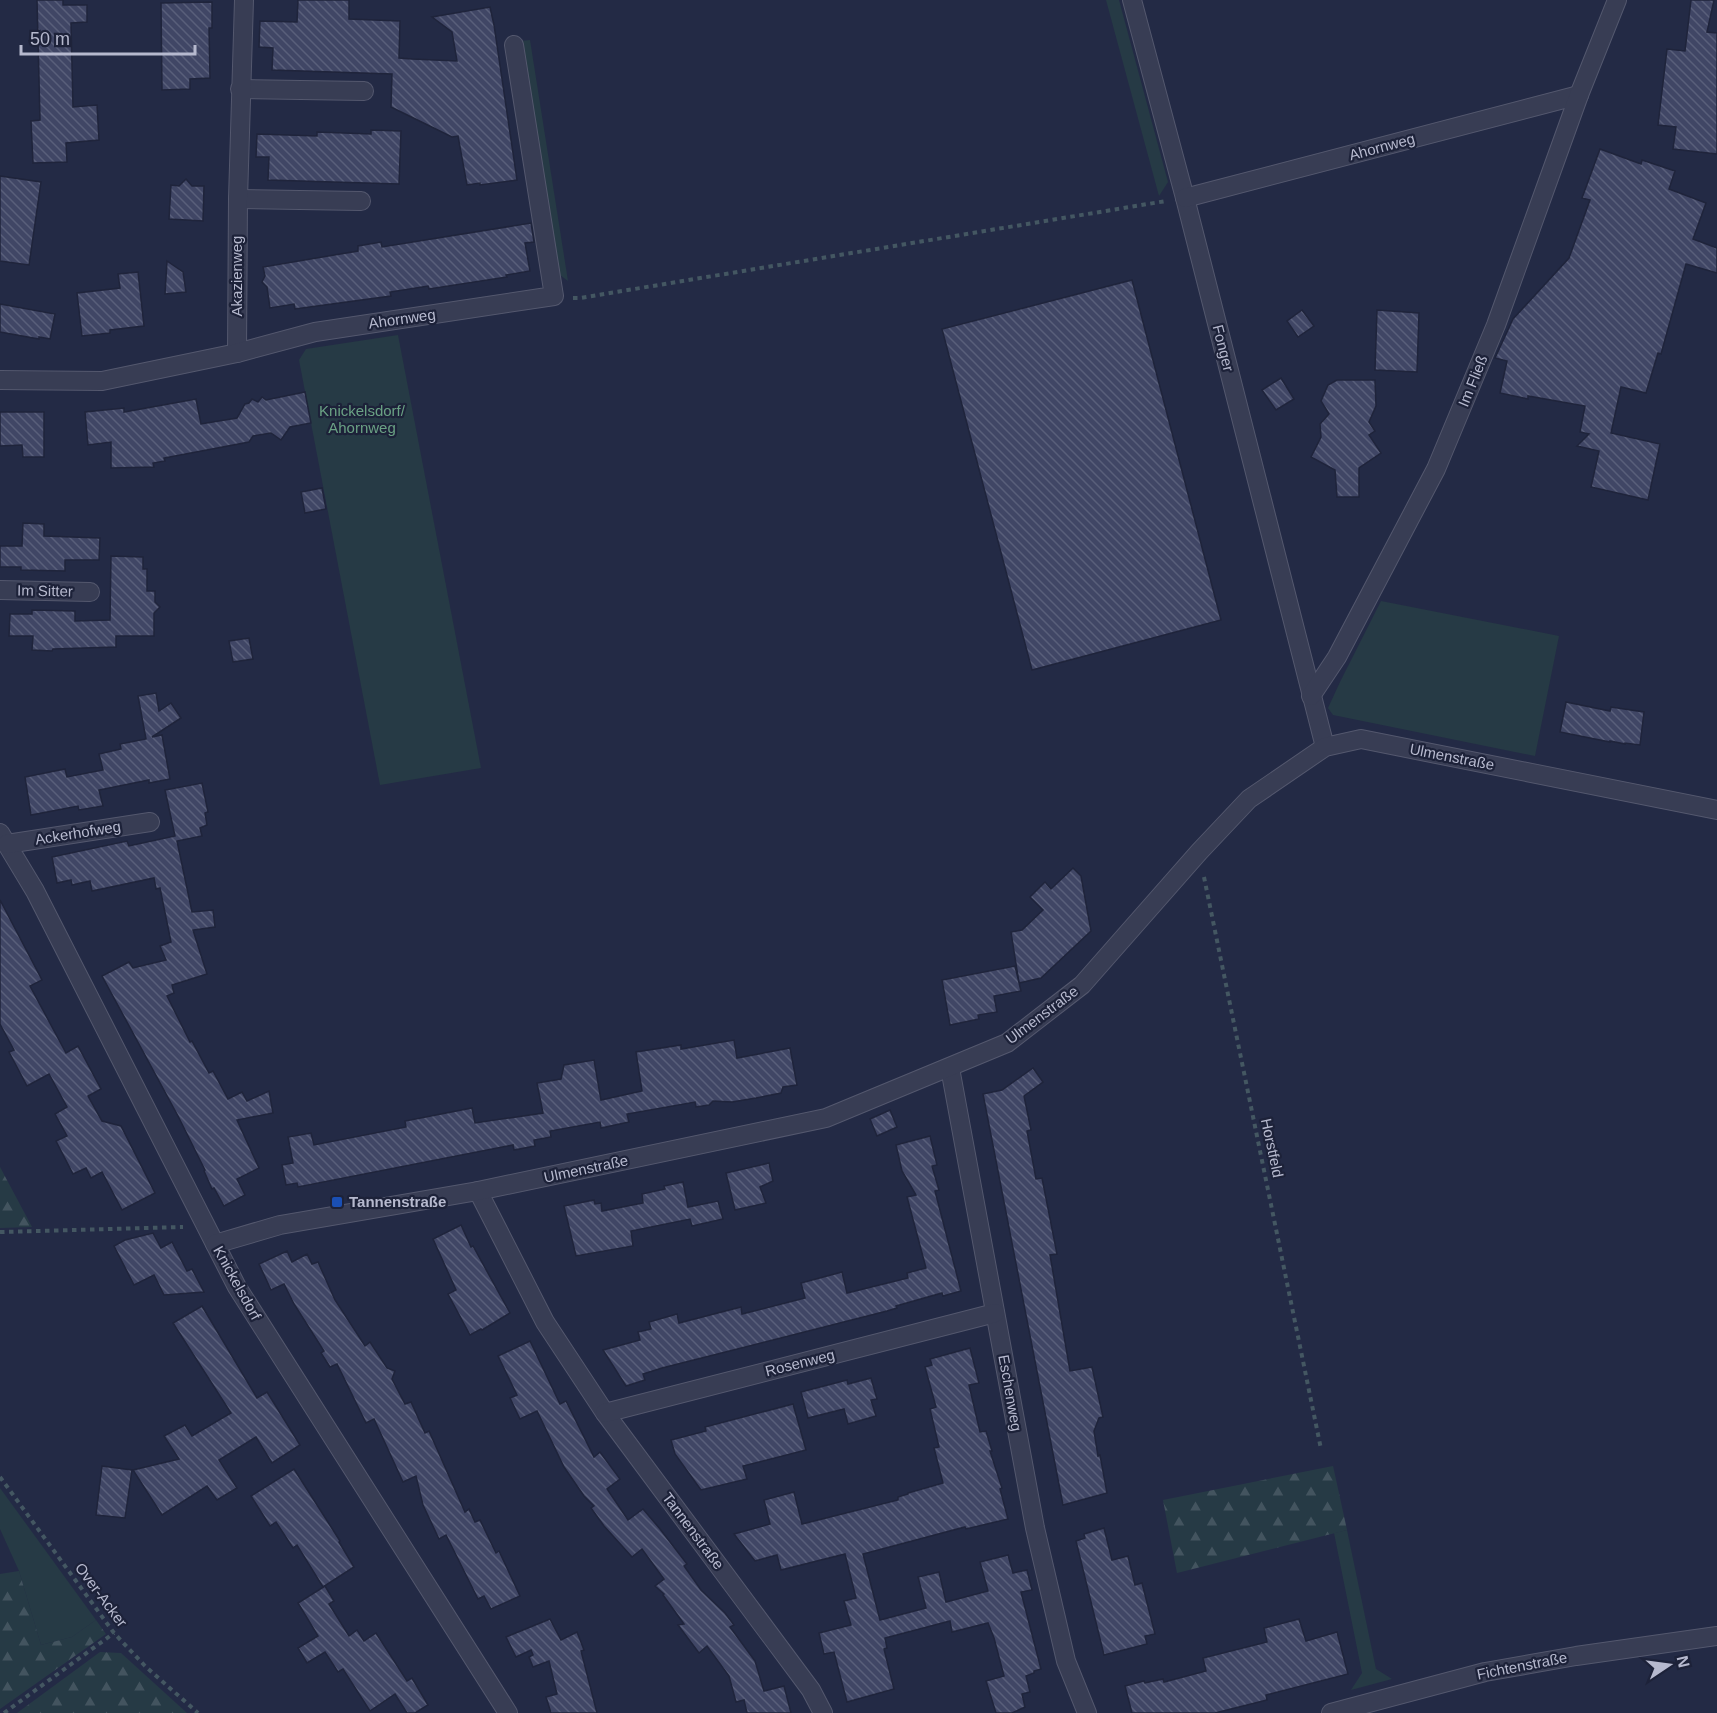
<svg xmlns="http://www.w3.org/2000/svg" width="1717" height="1713" font-family="Arial,sans-serif">
<style>
.green{fill:#263a45}
.forest{fill:url(#forest-firs)}
.building{fill:url(#building-back-hatch);stroke:#1f243b;stroke-width:1.5}
.lines{fill:none;stroke-linecap:round;stroke-linejoin:round}
.street-casing{stroke:#54586e;stroke-width:20}
.path{stroke:#445762;stroke-width:4;stroke-dasharray:4.5 4.5;stroke-linecap:butt}
.street{stroke:#383d54;stroke-width:18}
.transit-dot{fill:#1a4fb4;stroke:#1d2239;stroke-width:2}
.labels{text-anchor:middle;stroke-width:4.5;stroke-linejoin:round;paint-order:stroke}
.street-label{font-size:15px;fill:#b6b9ce;stroke:#1d2239}
.park-label{font-size:15px;fill:#6aa184;stroke:#1d2239}
.poi-label{font-size:15px;font-weight:bold;fill:#b6b9ce;stroke:#1d2239;text-anchor:start}
</style>
<defs>
<pattern id="forest-firs" width="22" height="20" patternUnits="userSpaceOnUse" patternTransform="scale(1.5)"><rect width="22" height="20" fill="#263a45"/><path d="M5 1l3.5 6h-7zM16 11l3.5 6h-7z" fill="#43545f"/></pattern>
<pattern id="building-back-hatch" width="6" height="6" patternUnits="userSpaceOnUse" patternTransform="scale(1.5)"><rect width="6" height="6" fill="#404665"/><path d="M-1 5l2 2M0 0l6 6M5-1l2 2" fill="none" stroke="#595f7a"/></pattern>
</defs>
<rect width="100%" height="100%" fill="#232a45"/>
<!-- green -->
<g class="green">
<polygon points="1106,0 1119,0 1168,182 1159,196"/>
<polygon points="530,40 568,281 556,272 520,41"/>
<polygon points="398,335 481,768 380,785 299,360 306,349"/>
<polygon points="1381,601 1559,636 1535,756 1333,715 1328,708 1340,682"/>
<polygon points="0,1488 96,1620 72,1637 41,1645 19,1571 0,1529"/>
<polygon points="1347,1530 1376,1669 1392,1679 1351,1690 1362,1673 1334,1533"/>
</g>
<!-- forest -->
<g class="forest">
<polygon points="0,1167 32,1227 0,1228"/>
<polygon points="1333,1466 1347,1530 1177,1573 1163,1500"/>
<polygon points="19,1571 41,1645 72,1637 96,1620 106,1634 0,1709 0,1574"/>
<polygon points="100,1652 121,1653 187,1713 17,1713"/>
</g>
<!-- building -->
<g class="building">
<polygon points="37,0 63,0 63,5 87,5 87,22 71,23 73,107 97,105 99,140 66,143 67,162 33,163 31,121 40,120"/>
<polygon points="298,0 349,0 349,19 400,21 399,58 412,59 457,61 452,32 432,17 490,7 494,25 517,180 480,185 480,183 467,185 458,136 452,137 391,107 392,74 272,70 273,48 259,47 260,21 297,22"/>
<polygon points="1691,0 1714,0 1707,32 1717,33 1717,154 1673,149 1676,127 1658,125 1667,49 1685,51"/>
<polygon points="212,2 212,28 209,28 210,78 190,79 190,89 162,90 161,3"/>
<polygon points="371,130 401,131 399,184 268,180 269,157 256,157 257,134 317,136 317,132 371,134"/>
<polygon points="1600,149 1641,164 1642,160 1675,171 1669,189 1706,203 1693,239 1717,248 1717,273 1686,264 1661,354 1658,353 1646,393 1621,387 1611,433 1660,444 1648,500 1591,487 1599,451 1577,446 1589,434 1580,432 1585,406 1528,396 1528,399 1500,393 1507,361 1495,358 1513,319 1569,258 1590,200 1582,198"/>
<polygon points="0,176 41,182 29,265 0,261"/>
<polygon points="186,179 192,186 204,186 203,221 169,219 171,185 179,186"/>
<polygon points="531,223 534,242 525,243 530,271 506,275 507,277 429,289 428,286 390,292 391,296 295,309 294,304 270,308 267,287 262,282 265,276 263,267 358,251 358,246 381,242 382,247"/>
<polygon points="167,261 183,272 186,292 165,294"/>
<polygon points="138,272 144,326 110,330 110,333 82,336 77,293 120,288 118,274"/>
<polygon points="1132,280 1221,620 1032,670 942,329"/>
<polygon points="0,304 55,314 50,339 39,337 39,339 0,332"/>
<polygon points="1302,310 1314,326 1298,337 1287,321"/>
<polygon points="1377,310 1419,313 1417,372 1375,370"/>
<polygon points="1281,378 1294,399 1276,410 1262,390"/>
<polygon points="1337,380 1375,380 1376,406 1369,422 1375,431 1369,435 1381,453 1359,468 1359,497 1337,497 1335,470 1311,457 1321,437 1320,424 1329,414 1321,401 1328,385"/>
<polygon points="305,392 311,423 290,427 281,440 271,433 253,436 249,442 164,458 165,461 153,463 154,467 111,468 111,442 88,445 85,412 124,408 124,412 196,399 201,424 237,418 245,404 249,403 252,399 258,402 262,397 266,400"/>
<polygon points="0,412 44,412 44,457 23,457 22,445 0,446"/>
<polygon points="322,488 326,509 305,513 301,492"/>
<polygon points="23,523 44,524 44,536 100,538 99,560 65,560 65,571 21,570 21,567 0,567 0,546 22,546"/>
<polygon points="111,556 143,557 143,569 147,569 147,591 155,591 155,602 160,607 154,613 154,636 116,636 116,647 53,649 52,651 32,650 33,636 9,636 10,614 32,614 32,610 75,611 75,621 110,620"/>
<polygon points="249,638 253,659 233,662 229,641"/>
<polygon points="156,693 159,711 171,703 181,718 152,737 162,735 170,779 149,783 149,780 99,790 103,806 79,810 78,806 31,815 25,777 65,769 67,777 103,770 99,754 121,749 120,744 146,739 138,696"/>
<polygon points="1566,702 1610,711 1611,707 1644,712 1640,745 1625,743 1625,744 1610,741 1610,742 1560,732"/>
<polygon points="202,783 208,812 205,813 207,825 200,828 202,836 177,841 192,912 213,910 215,927 193,930 207,974 172,985 174,993 167,996 190,1042 192,1041 209,1073 213,1071 228,1099 242,1092 247,1101 269,1091 273,1113 237,1120 259,1168 237,1179 245,1195 224,1206 214,1188 212,1189 204,1171 205,1170 178,1116 102,976 129,962 133,968 166,960 160,946 171,942 160,888 156,889 154,878 92,891 90,881 72,885 71,880 57,883 52,857 127,841 129,846 175,836 165,790"/>
<polygon points="1073,868 1081,876 1091,931 1041,978 1019,983 1011,932 1022,930 1043,910 1030,897 1045,882 1051,889"/>
<polygon points="0,900 42,980 30,986 66,1053 78,1046 101,1089 88,1096 102,1121 121,1126 155,1193 122,1210 102,1172 91,1178 86,1168 73,1174 56,1141 67,1136 55,1114 67,1107 49,1074 27,1086 9,1052 14,1050 0,1024"/>
<polygon points="1015,966 1021,991 994,996 997,1012 978,1015 979,1019 950,1025 942,980"/>
<polygon points="734,1040 737,1058 790,1048 797,1085 783,1087 781,1093 756,1098 732,1102 713,1101 709,1105 696,1107 695,1102 627,1114 629,1122 601,1128 600,1122 550,1131 551,1137 534,1140 535,1146 514,1150 513,1145 298,1187 297,1183 286,1185 282,1165 293,1163 288,1137 311,1133 314,1145 406,1127 405,1121 472,1108 475,1123 543,1113 537,1083 561,1079 564,1065 594,1060 601,1100 642,1091 636,1052 681,1045 681,1049"/>
<polygon points="1033,1068 1043,1082 1024,1096 1031,1130 1027,1131 1036,1179 1042,1178 1057,1254 1050,1255 1070,1371 1092,1367 1103,1417 1099,1418 1094,1431 1098,1456 1100,1455 1107,1493 1063,1505 983,1094 1002,1090"/>
<polygon points="890,1110 897,1127 877,1136 870,1119"/>
<polygon points="930,1136 937,1165 932,1166 939,1190 935,1191 961,1291 943,1296 942,1293 896,1306 897,1308 887,1311 662,1368 643,1374 645,1380 626,1386 603,1350 640,1340 638,1332 651,1329 649,1322 677,1314 679,1323 741,1307 742,1314 805,1298 801,1283 842,1272 847,1293 908,1278 907,1273 926,1268 907,1197 916,1195 902,1171 896,1145"/>
<polygon points="769,1163 773,1181 760,1187 766,1203 735,1210 726,1173"/>
<polygon points="683,1182 688,1207 718,1201 723,1219 692,1226 690,1219 631,1231 633,1246 576,1256 564,1206 594,1200 595,1204 601,1203 602,1211 643,1203 642,1194 665,1189 664,1186"/>
<polygon points="461,1225 471,1247 473,1246 510,1313 482,1330 481,1329 470,1335 448,1294 456,1290 433,1239"/>
<polygon points="153,1233 161,1248 172,1242 187,1271 192,1269 204,1292 164,1295 154,1275 134,1285 114,1246 125,1240"/>
<polygon points="287,1251 292,1262 307,1254 312,1264 318,1262 335,1300 365,1346 370,1342 387,1368 395,1371 392,1379 405,1404 411,1402 425,1433 429,1431 465,1512 469,1509 475,1522 480,1520 496,1553 499,1551 520,1596 491,1609 484,1596 478,1599 446,1535 439,1539 423,1505 416,1476 403,1482 374,1419 366,1423 337,1364 330,1367 321,1353 324,1351 294,1304 284,1284 271,1290 259,1264"/>
<polygon points="202,1306 257,1398 267,1392 300,1445 272,1463 256,1437 219,1460 237,1488 217,1500 207,1486 162,1515 133,1470 179,1459 164,1436 185,1425 192,1436 231,1413 173,1323"/>
<polygon points="530,1341 560,1404 566,1401 594,1457 600,1452 620,1479 607,1489 628,1520 643,1509 660,1529 687,1564 684,1566 701,1590 725,1613 734,1625 730,1627 755,1661 764,1691 784,1686 791,1713 747,1713 744,1700 736,1702 729,1676 707,1646 699,1653 678,1625 684,1624 663,1595 664,1594 655,1586 664,1579 642,1549 632,1557 604,1526 591,1508 594,1506 584,1496 564,1467 537,1411 520,1419 510,1398 517,1395 498,1356"/>
<polygon points="970,1348 979,1383 969,1385 980,1432 986,1431 992,1451 990,1451 1002,1488 1000,1489 1008,1519 966,1529 965,1527 863,1554 880,1620 926,1608 918,1577 939,1572 946,1602 988,1591 980,1562 1008,1555 1013,1573 1027,1570 1032,1590 1021,1592 1041,1669 1034,1671 1034,1673 1026,1676 1030,1692 1022,1694 1025,1707 1012,1713 996,1713 986,1681 1004,1676 994,1638 988,1623 952,1632 950,1621 885,1638 887,1648 884,1649 894,1689 847,1702 834,1652 824,1654 819,1633 851,1625 844,1601 856,1598 845,1554 781,1570 777,1555 755,1561 734,1534 770,1524 764,1500 794,1492 802,1524 898,1500 898,1497 908,1494 908,1493 943,1483 934,1448 939,1447 930,1409 936,1407 925,1367 932,1365 930,1359"/>
<polygon points="871,1378 877,1399 871,1400 876,1416 848,1424 844,1409 808,1418 801,1392 847,1380 848,1384"/>
<polygon points="793,1404 806,1450 743,1466 747,1479 701,1490 675,1454 671,1440 706,1431 705,1427"/>
<polygon points="102,1466 132,1470 125,1518 96,1515"/>
<polygon points="294,1469 340,1541 339,1542 354,1567 323,1587 297,1545 293,1548 276,1522 270,1526 251,1496"/>
<polygon points="1104,1528 1112,1560 1128,1556 1135,1585 1142,1583 1155,1634 1145,1636 1147,1644 1104,1655 1076,1541 1085,1538 1084,1534"/>
<polygon points="325,1586 334,1601 329,1604 349,1636 357,1630 364,1641 376,1633 407,1681 412,1678 428,1705 415,1713 407,1713 395,1694 370,1711 343,1669 338,1672 325,1652 307,1663 298,1648 318,1636 298,1603"/>
<polygon points="550,1619 561,1640 577,1632 584,1650 581,1651 597,1713 551,1713 546,1697 557,1694 549,1661 533,1667 529,1657 533,1655 531,1650 516,1657 506,1637"/>
<polygon points="1299,1619 1306,1641 1337,1632 1348,1674 1266,1695 1267,1700 1215,1713 1132,1713 1125,1686 1144,1681 1145,1683 1163,1679 1164,1682 1206,1671 1203,1658 1267,1642 1264,1628"/>
</g>
<g class="lines">
<!-- street casing -->
<g class="street-casing">
<g id="street">
<polyline points="1132,0 1185,198 1325,747"/>
<polyline points="240,89 364,91"/>
<polyline points="1185,198 1579,95"/>
<polyline points="238,199 361,201"/>
<polyline points="237,353 238,199 244,0"/>
<polyline points="0,380 102,381 237,353 315,332 554,296 514,45"/>
<polyline points="0,590 90,592"/>
<polyline points="1311,696 1337,657 1436,469 1496,325 1579,95 1617,0"/>
<polyline points="0,833 35,891 237,1287 508,1713"/>
<polyline points="7,844 150,822"/>
<polyline points="950,1068 1035,1528 1066,1661 1087,1713"/>
<polyline points="478,1191 545,1322 605,1413 811,1690 823,1713"/>
<polyline points="215,1244 280,1225 478,1191 826,1118 1007,1043 1082,985 1199,852 1249,799 1325,747 1361,739 1717,810"/>
<polyline points="605,1413 995,1313"/>
<polyline points="1331,1713 1485,1672 1576,1656 1717,1636"/>
</g>
</g>
<!-- path -->
<g class="path">
<polyline points="573,298 580,298 1166,201"/>
<polyline points="1204,877 1321,1449"/>
<polyline points="0,1232 183,1227"/>
<polyline points="0,1477 114,1633 145,1666 198,1713"/>
<polyline points="4,1713 114,1633"/>
</g>
<!-- street -->
<use href="#street" class="street"/>
</g>
<!-- markers -->
<rect class="transit-dot" x="331" y="1196" width="12" height="12" rx="3"/>
<g class="labels">
<!-- street labels -->
<g class="street-label">
<text transform="translate(1382 147) rotate(-15)" y="5">Ahornweg</text>
<text transform="translate(237 276) rotate(-90)" y="5">Akazienweg</text>
<text transform="translate(402 319) rotate(-8)" y="5">Ahornweg</text>
<text transform="translate(1223 348) rotate(76)" y="5">Fonger</text>
<text transform="translate(1473 381) rotate(-68)" y="5">Im Fließ</text>
<text transform="translate(45 591) rotate(1)" y="5">Im Sitter</text>
<text transform="translate(1452 757) rotate(11)" y="5">Ulmenstraße</text>
<text transform="translate(78 833) rotate(-9)" y="5">Ackerhofweg</text>
<text transform="translate(1042 1015) rotate(-37)" y="5">Ulmenstraße</text>
<text transform="translate(1272 1148) rotate(78)" y="5">Horstfeld</text>
<text transform="translate(586 1169) rotate(-12)" y="5">Ulmenstraße</text>
<text transform="translate(237 1283) rotate(61)" y="5">Knickelsdorf</text>
<text transform="translate(800 1363) rotate(-14)" y="5">Rosenweg</text>
<text transform="translate(1010 1393) rotate(80)" y="5">Eschenweg</text>
<text transform="translate(693 1531) rotate(53)" y="5">Tannenstraße</text>
<text transform="translate(101 1595) rotate(53)" y="5">Over-Acker</text>
<text transform="translate(1522 1666) rotate(-11)" y="5">Fichtenstraße</text>
</g>
<!-- park labels -->
<g class="park-label">
<text x="362" y="416">Knickelsdorf/<tspan x="362" dy="17">Ahornweg</tspan></text>
</g>
<!-- poi labels -->
<g class="poi-label">
<text x="349" y="1207">Tannenstraße</text>
</g>
</g>
<!-- north arrow -->
<g transform="translate(1669 1665) rotate(77)" stroke="#1d2239" stroke-width="4.5" paint-order="stroke">
<path d="M0-4.5L10 22L0 15L-10 22Z" fill="#b6b9ce"/>
<text y="-9" font-size="16" font-weight="bold" text-anchor="middle" fill="#b6b9ce">N</text>
</g>
<!-- scale -->
<path d="M21 45v9h174v-9" fill="none" stroke="#b6b9ce" stroke-width="3"/>
<text x="30" y="45" font-size="18" fill="#b6b9ce" stroke="#1d2239" stroke-width="4.5" paint-order="stroke">50 m</text>
</svg>
